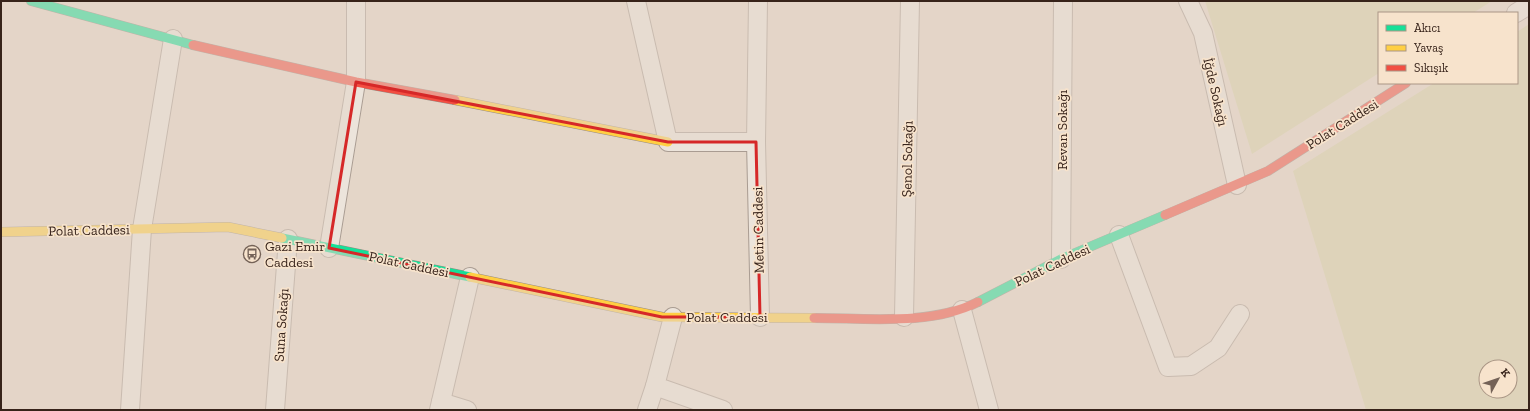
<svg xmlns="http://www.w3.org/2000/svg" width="1530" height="411" font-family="'Zilla Slab',serif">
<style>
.green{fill:#d8d0a9;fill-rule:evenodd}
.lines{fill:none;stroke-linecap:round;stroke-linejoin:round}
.street-casing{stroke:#a99c92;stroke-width:20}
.fast-casing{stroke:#988b82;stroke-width:10}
.slow-casing{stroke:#988b82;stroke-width:10}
.jam-casing{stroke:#988b82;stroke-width:10}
.street{stroke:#ece4db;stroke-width:18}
.fast{stroke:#16e098;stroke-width:9}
.slow{stroke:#ffcf43;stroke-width:9}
.jam{stroke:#f24e42;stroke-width:9}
.marked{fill:none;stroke:#d62828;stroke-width:3;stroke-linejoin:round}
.labels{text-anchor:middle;stroke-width:3.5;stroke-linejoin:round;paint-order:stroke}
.street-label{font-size:14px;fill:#37231a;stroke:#f7e3cc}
.poi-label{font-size:14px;fill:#37231a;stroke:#f7e3cc;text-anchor:start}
</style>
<rect width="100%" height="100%" fill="#e4d6c8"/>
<!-- green -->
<g class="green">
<polygon points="1205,1 1492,1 1473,13 1379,13 1379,73 1252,154"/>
<path d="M1529,24V410H1366L1293,171L1434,83H1517V32ZM1486,367H1510V391H1486Z"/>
</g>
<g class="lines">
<!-- street casing -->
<g class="street-casing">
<g id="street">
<polyline points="636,1 668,142 756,142 758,1"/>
<polyline points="1188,1 1203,33 1237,185"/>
<polyline points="1516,13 1529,5"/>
<polyline points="756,142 760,317"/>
<polyline points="1119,235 1168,367 1191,366 1218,348 1240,314"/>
<polyline points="329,248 356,82 356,1"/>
<polyline points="1061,259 1063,1"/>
<polyline points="962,310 989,410"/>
<polyline points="673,317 655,386 723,410"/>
<polyline points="904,317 910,1"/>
<polyline points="441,402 467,410"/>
<polyline points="130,410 142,229 173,39"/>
<polyline points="275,410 288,239"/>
<polyline points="439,410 470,277"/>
<polyline points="647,410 655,386"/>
</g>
</g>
<!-- fast casing -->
<g class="fast-casing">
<g id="fast">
<polyline points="31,1 193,45"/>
<polyline points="282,238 470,277"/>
<polyline points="978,302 1061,259 1165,215"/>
</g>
</g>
<!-- slow casing -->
<g class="slow-casing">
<g id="slow">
<polyline points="455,100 668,142"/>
<polyline points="1,232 228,227 282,238"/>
<polyline points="470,277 662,317 814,318"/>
</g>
</g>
<!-- jam casing -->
<g class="jam-casing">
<g id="jam">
<polyline points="193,45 356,82 455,100"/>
<polyline points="1165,215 1268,171 1406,83"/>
<path d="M814,318C867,318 930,326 978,302"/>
</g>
</g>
<!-- street -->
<use href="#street" class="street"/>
<!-- fast -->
<use href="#fast" class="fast"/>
<!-- slow -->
<use href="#slow" class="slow"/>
<!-- jam -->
<use href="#jam" class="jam"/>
</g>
<!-- marked area -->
<path d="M0 0H1530V411H0ZM356,82L668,142H756L760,317H662L329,248Z" fill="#e4d6c8" fill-opacity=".55" fill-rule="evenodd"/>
<path class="marked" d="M356,82L668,142H756L760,317H662L329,248Z"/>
<!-- icons -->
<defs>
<g id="bus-ring" transform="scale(0.9)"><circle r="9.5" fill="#f7e3cc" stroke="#746257" stroke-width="1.5"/><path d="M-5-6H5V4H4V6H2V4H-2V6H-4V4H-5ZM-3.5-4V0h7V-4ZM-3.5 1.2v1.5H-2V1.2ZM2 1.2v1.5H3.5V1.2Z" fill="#746257"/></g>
</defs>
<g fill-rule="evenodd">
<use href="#bus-ring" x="252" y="254"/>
</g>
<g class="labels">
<!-- street labels -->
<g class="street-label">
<text transform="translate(1216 92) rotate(77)" y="5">İğde Sokağı</text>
<text transform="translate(1342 124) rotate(-32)" y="5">Polat Caddesi</text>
<text transform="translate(1062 130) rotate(-90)" y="5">Revan Sokağı</text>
<text transform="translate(907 159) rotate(-89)" y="5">Şenol Sokağı</text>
<text transform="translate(89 230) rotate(-1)" y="5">Polat Caddesi</text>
<text transform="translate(758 230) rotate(-91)" y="5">Metin Caddesi</text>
<text transform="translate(409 264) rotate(12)" y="5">Polat Caddesi</text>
<text transform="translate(1052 265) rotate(-25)" y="5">Polat Caddesi</text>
<text x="727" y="322">Polat Caddesi</text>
<text transform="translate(281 325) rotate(-86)" y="5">Suna Sokağı</text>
</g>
<!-- poi labels -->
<g class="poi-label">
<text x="265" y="251">Gazi Emir<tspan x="265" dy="16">Caddesi</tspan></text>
</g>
</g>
<!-- border -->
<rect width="1530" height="411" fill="none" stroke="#37231a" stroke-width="4"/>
<!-- legend -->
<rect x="1378" y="12" width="140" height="72" fill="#f7e3cc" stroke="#aa9685"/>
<rect x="1386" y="25" width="20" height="6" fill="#16e098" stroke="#aa9685"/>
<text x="1414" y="32" font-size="12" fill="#37231a">Akıcı</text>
<rect x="1386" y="45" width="20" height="6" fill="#ffcf43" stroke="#aa9685"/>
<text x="1414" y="52" font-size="12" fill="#37231a">Yavaş</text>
<rect x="1386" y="65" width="20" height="6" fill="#f24e42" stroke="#aa9685"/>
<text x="1414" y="72" font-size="12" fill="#37231a">Sıkışık</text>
<!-- north arrow -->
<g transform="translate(1498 379) rotate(50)"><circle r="19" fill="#f7e3cc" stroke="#aa9685"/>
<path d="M0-3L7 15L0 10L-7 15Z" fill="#746257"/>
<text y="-6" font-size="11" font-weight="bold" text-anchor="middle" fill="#37231a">K</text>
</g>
</svg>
